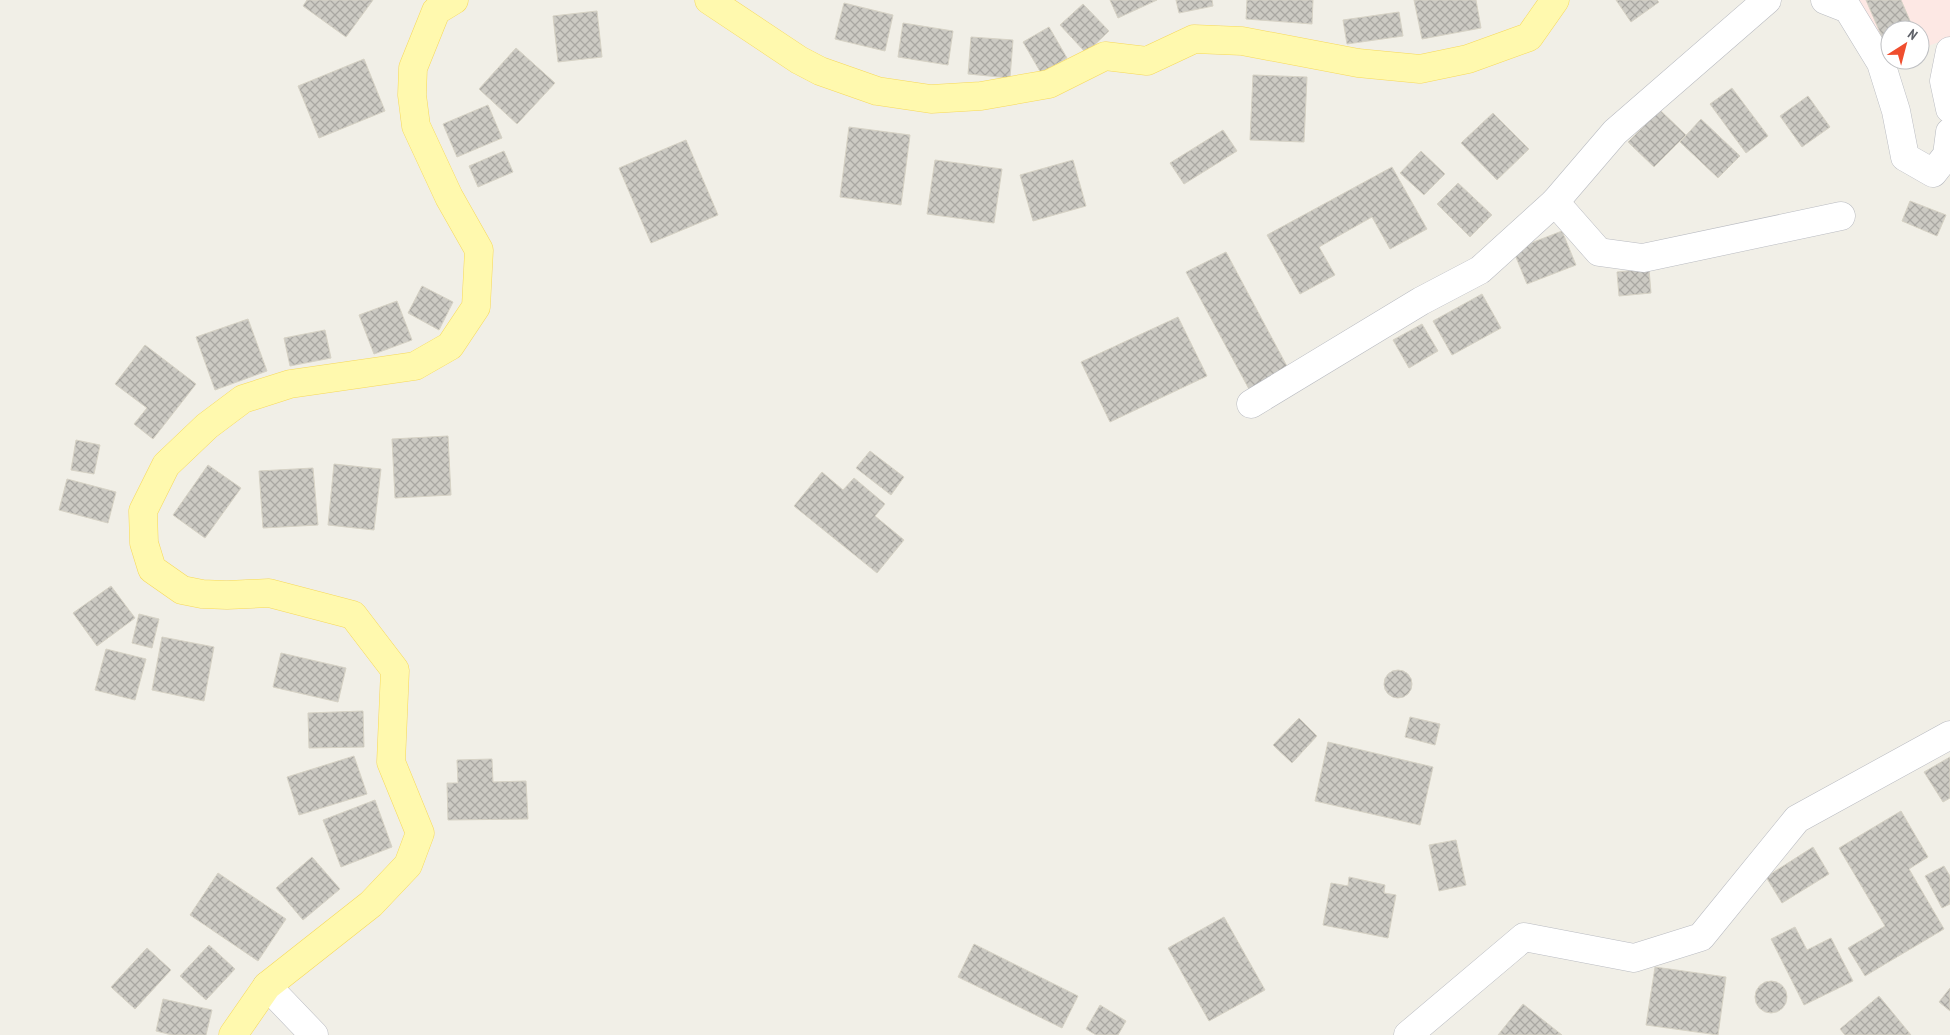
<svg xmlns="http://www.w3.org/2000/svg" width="1950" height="1035" font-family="'PT Sans Narrow',sans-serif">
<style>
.medical{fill:#fde8e4}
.building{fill:url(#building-cross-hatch);stroke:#d6d2c5}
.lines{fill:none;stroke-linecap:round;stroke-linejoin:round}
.minor-casing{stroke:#b9bbc1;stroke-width:29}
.primary-casing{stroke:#f7d95a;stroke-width:29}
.minor{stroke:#fff;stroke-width:28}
.primary{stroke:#fff9ae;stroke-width:28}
</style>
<defs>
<pattern id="building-cross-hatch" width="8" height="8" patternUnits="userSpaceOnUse" patternTransform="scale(1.25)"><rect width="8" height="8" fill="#cccac3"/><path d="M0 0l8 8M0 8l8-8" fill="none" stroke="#a9a7a2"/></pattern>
</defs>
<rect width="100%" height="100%" fill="#f1efe7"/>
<!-- medical -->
<polygon class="medical" points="1855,0 1950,0 1950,38 1920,49 1920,30 1890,30 1890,60"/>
<!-- building -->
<g class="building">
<polygon points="307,0 373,0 346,37 303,6"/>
<polygon points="1110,0 1157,0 1118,18"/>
<polygon points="1176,0 1212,0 1213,6 1179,13"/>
<polygon points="1247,0 1313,0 1312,24 1246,19"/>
<polygon points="1414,0 1476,0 1481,28 1422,39"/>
<polygon points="1616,0 1657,0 1659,2 1631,22"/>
<polygon points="1866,0 1901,0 1914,30 1890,30 1890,42 1885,44"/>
<polygon points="844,3 893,15 885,51 835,39"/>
<polygon points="1083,4 1109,31 1086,53 1060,25"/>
<polygon points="597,11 602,57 558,62 553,16"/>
<polygon points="1399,12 1403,36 1347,44 1343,20"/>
<polygon points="903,23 953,31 948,65 898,57"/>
<polygon points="1049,27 1067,58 1041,73 1023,42"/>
<polygon points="971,37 1013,40 1010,78 968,74"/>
<polygon points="516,48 555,83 517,124 479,89"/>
<polygon points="364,59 385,111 319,138 298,86"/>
<polygon points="1253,75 1307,77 1304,142 1250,140"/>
<polygon points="1732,88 1768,136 1746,153 1710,104"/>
<polygon points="1808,96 1830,127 1802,147 1780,116"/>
<polygon points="488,105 502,138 457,157 443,124"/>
<polygon points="1660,110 1686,135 1654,167 1628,142"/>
<polygon points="1493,113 1529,149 1497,180 1461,143"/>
<polygon points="1701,119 1740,156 1718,178 1680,142"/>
<polygon points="849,127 910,135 901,205 840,197"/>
<polygon points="1223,130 1237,151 1184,184 1170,163"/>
<polygon points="686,140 718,215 651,243 619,168"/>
<polygon points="504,151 513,172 478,187 469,166"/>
<polygon points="1421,151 1445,174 1424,195 1400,173"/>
<polygon points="935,160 1002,169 994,223 927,214"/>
<polygon points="1073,160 1086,206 1033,221 1020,175"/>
<polygon points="1392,167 1427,229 1390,249 1372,217 1319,247 1335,275 1300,294 1267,235"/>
<polygon points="1458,183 1492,215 1470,237 1437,204"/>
<polygon points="1910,201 1946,215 1937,236 1902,221"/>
<polygon points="1562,231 1576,265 1527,284 1513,250"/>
<polygon points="1226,252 1289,370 1250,391 1186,272"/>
<polygon points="1649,269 1651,293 1619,296 1617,272"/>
<polygon points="422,286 453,302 439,330 408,313"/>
<polygon points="1482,294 1501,328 1452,355 1433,321"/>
<polygon points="397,301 412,340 374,354 359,315"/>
<polygon points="1178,317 1207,376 1110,422 1081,362"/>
<polygon points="248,319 267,371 215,390 196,337"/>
<polygon points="1422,324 1438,351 1409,368 1393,340"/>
<polygon points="325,330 331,358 290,366 284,338"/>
<polygon points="145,345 196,384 153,439 134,424 147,408 115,384"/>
<polygon points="448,436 451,495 395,498 392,439"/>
<polygon points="76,440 100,445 94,474 71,470"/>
<polygon points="870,451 904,477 891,495 856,468"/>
<polygon points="334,464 381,469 374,530 328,525"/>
<polygon points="208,465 241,488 205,538 173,515"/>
<polygon points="313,468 318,525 263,528 259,471"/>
<polygon points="822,472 843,490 854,478 885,504 875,516 904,540 877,573 794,506"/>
<polygon points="67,479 116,492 108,523 59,510"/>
<polygon points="111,586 135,618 97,646 73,613"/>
<polygon points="139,614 159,619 152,648 132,643"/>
<polygon points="162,637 214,647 204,701 152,690"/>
<polygon points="106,649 146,659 135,700 95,690"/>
<polygon points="281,653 346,668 338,702 273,687"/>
<circle cx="1398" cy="684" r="14"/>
<polygon points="363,711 364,747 309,748 308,713"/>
<polygon points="1410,717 1440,724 1435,745 1405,737"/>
<polygon points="1299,718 1317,736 1292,763 1273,745"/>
<polygon points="1328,742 1433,767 1420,825 1315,801"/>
<polygon points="354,756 367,794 299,815 287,777"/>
<polygon points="1950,757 1950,798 1943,802 1924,772"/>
<polygon points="492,759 493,782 526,781 528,819 448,820 447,783 458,783 457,760"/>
<polygon points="375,800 392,847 341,867 323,820"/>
<polygon points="1901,811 1928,857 1909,869 1944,929 1865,976 1848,948 1885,926 1839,848"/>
<polygon points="1456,840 1466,885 1439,891 1429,845"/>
<polygon points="1813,847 1829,874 1782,903 1766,877"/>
<polygon points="312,857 340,889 303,920 276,888"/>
<polygon points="1944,866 1950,876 1950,904 1942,908 1925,876"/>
<polygon points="218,873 286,919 258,961 190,915"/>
<polygon points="1349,877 1385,885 1384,893 1396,895 1388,938 1323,925 1331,883 1348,886"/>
<polygon points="1224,917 1265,990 1209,1021 1168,948"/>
<polygon points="1795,927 1807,950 1831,938 1853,981 1804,1005 1771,939"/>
<polygon points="974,944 1078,996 1062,1028 958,977"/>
<polygon points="209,945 235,969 206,1000 180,976"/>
<polygon points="147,948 171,970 135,1009 111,987"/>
<polygon points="1655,967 1726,977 1718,1035 1646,1025"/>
<circle cx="1771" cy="997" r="16"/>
<polygon points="1950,988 1950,1011 1939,1002"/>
<polygon points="1879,996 1911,1035 1845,1035 1840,1029"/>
<polygon points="163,999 212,1010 206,1035 172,1035 156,1031"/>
<polygon points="1523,1004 1562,1035 1498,1035"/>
<polygon points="1100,1005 1126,1021 1118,1035 1096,1035 1086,1029"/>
</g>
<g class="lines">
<!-- minor casing -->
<g class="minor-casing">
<g id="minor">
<polyline points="1825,0 1848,9 1881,63 1896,111 1905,157 1933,173 1947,155 1950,132"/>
<polyline points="1950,51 1944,81 1950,109"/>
<polyline points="1555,202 1599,252 1643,258 1841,216"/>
<polyline points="1251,404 1421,301 1480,270 1555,202 1615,132 1767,0"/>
<polyline points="267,986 314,1035"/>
<polyline points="1408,1035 1524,937 1634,958 1701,937 1797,819 1950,735"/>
</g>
</g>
<!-- primary casing -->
<g class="primary-casing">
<g id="primary">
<polyline points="709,0 799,60 820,71 877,91 931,99 981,96 1049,84 1105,56 1147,61 1194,39 1242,41 1358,63 1420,69 1468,59 1529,37 1555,0"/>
<polyline points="233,1035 267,986 371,904 408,865 420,833 391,762 395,670 353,615 269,593 227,595 202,594 182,590 152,569 144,543 143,511 166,465 207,426 243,399 290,384 415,366 450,346 476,307 479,250 449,197 416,126 412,95 413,68 436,11 454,0"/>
</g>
</g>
<!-- minor -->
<use href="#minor" class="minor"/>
<!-- primary -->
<use href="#primary" class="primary"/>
</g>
<!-- north arrow -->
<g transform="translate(1905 45) rotate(36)"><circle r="24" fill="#ffffff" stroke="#bfc0c3"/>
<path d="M0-4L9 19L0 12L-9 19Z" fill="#f04e2e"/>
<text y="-8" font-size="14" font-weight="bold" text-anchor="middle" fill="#5e6168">N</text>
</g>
</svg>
